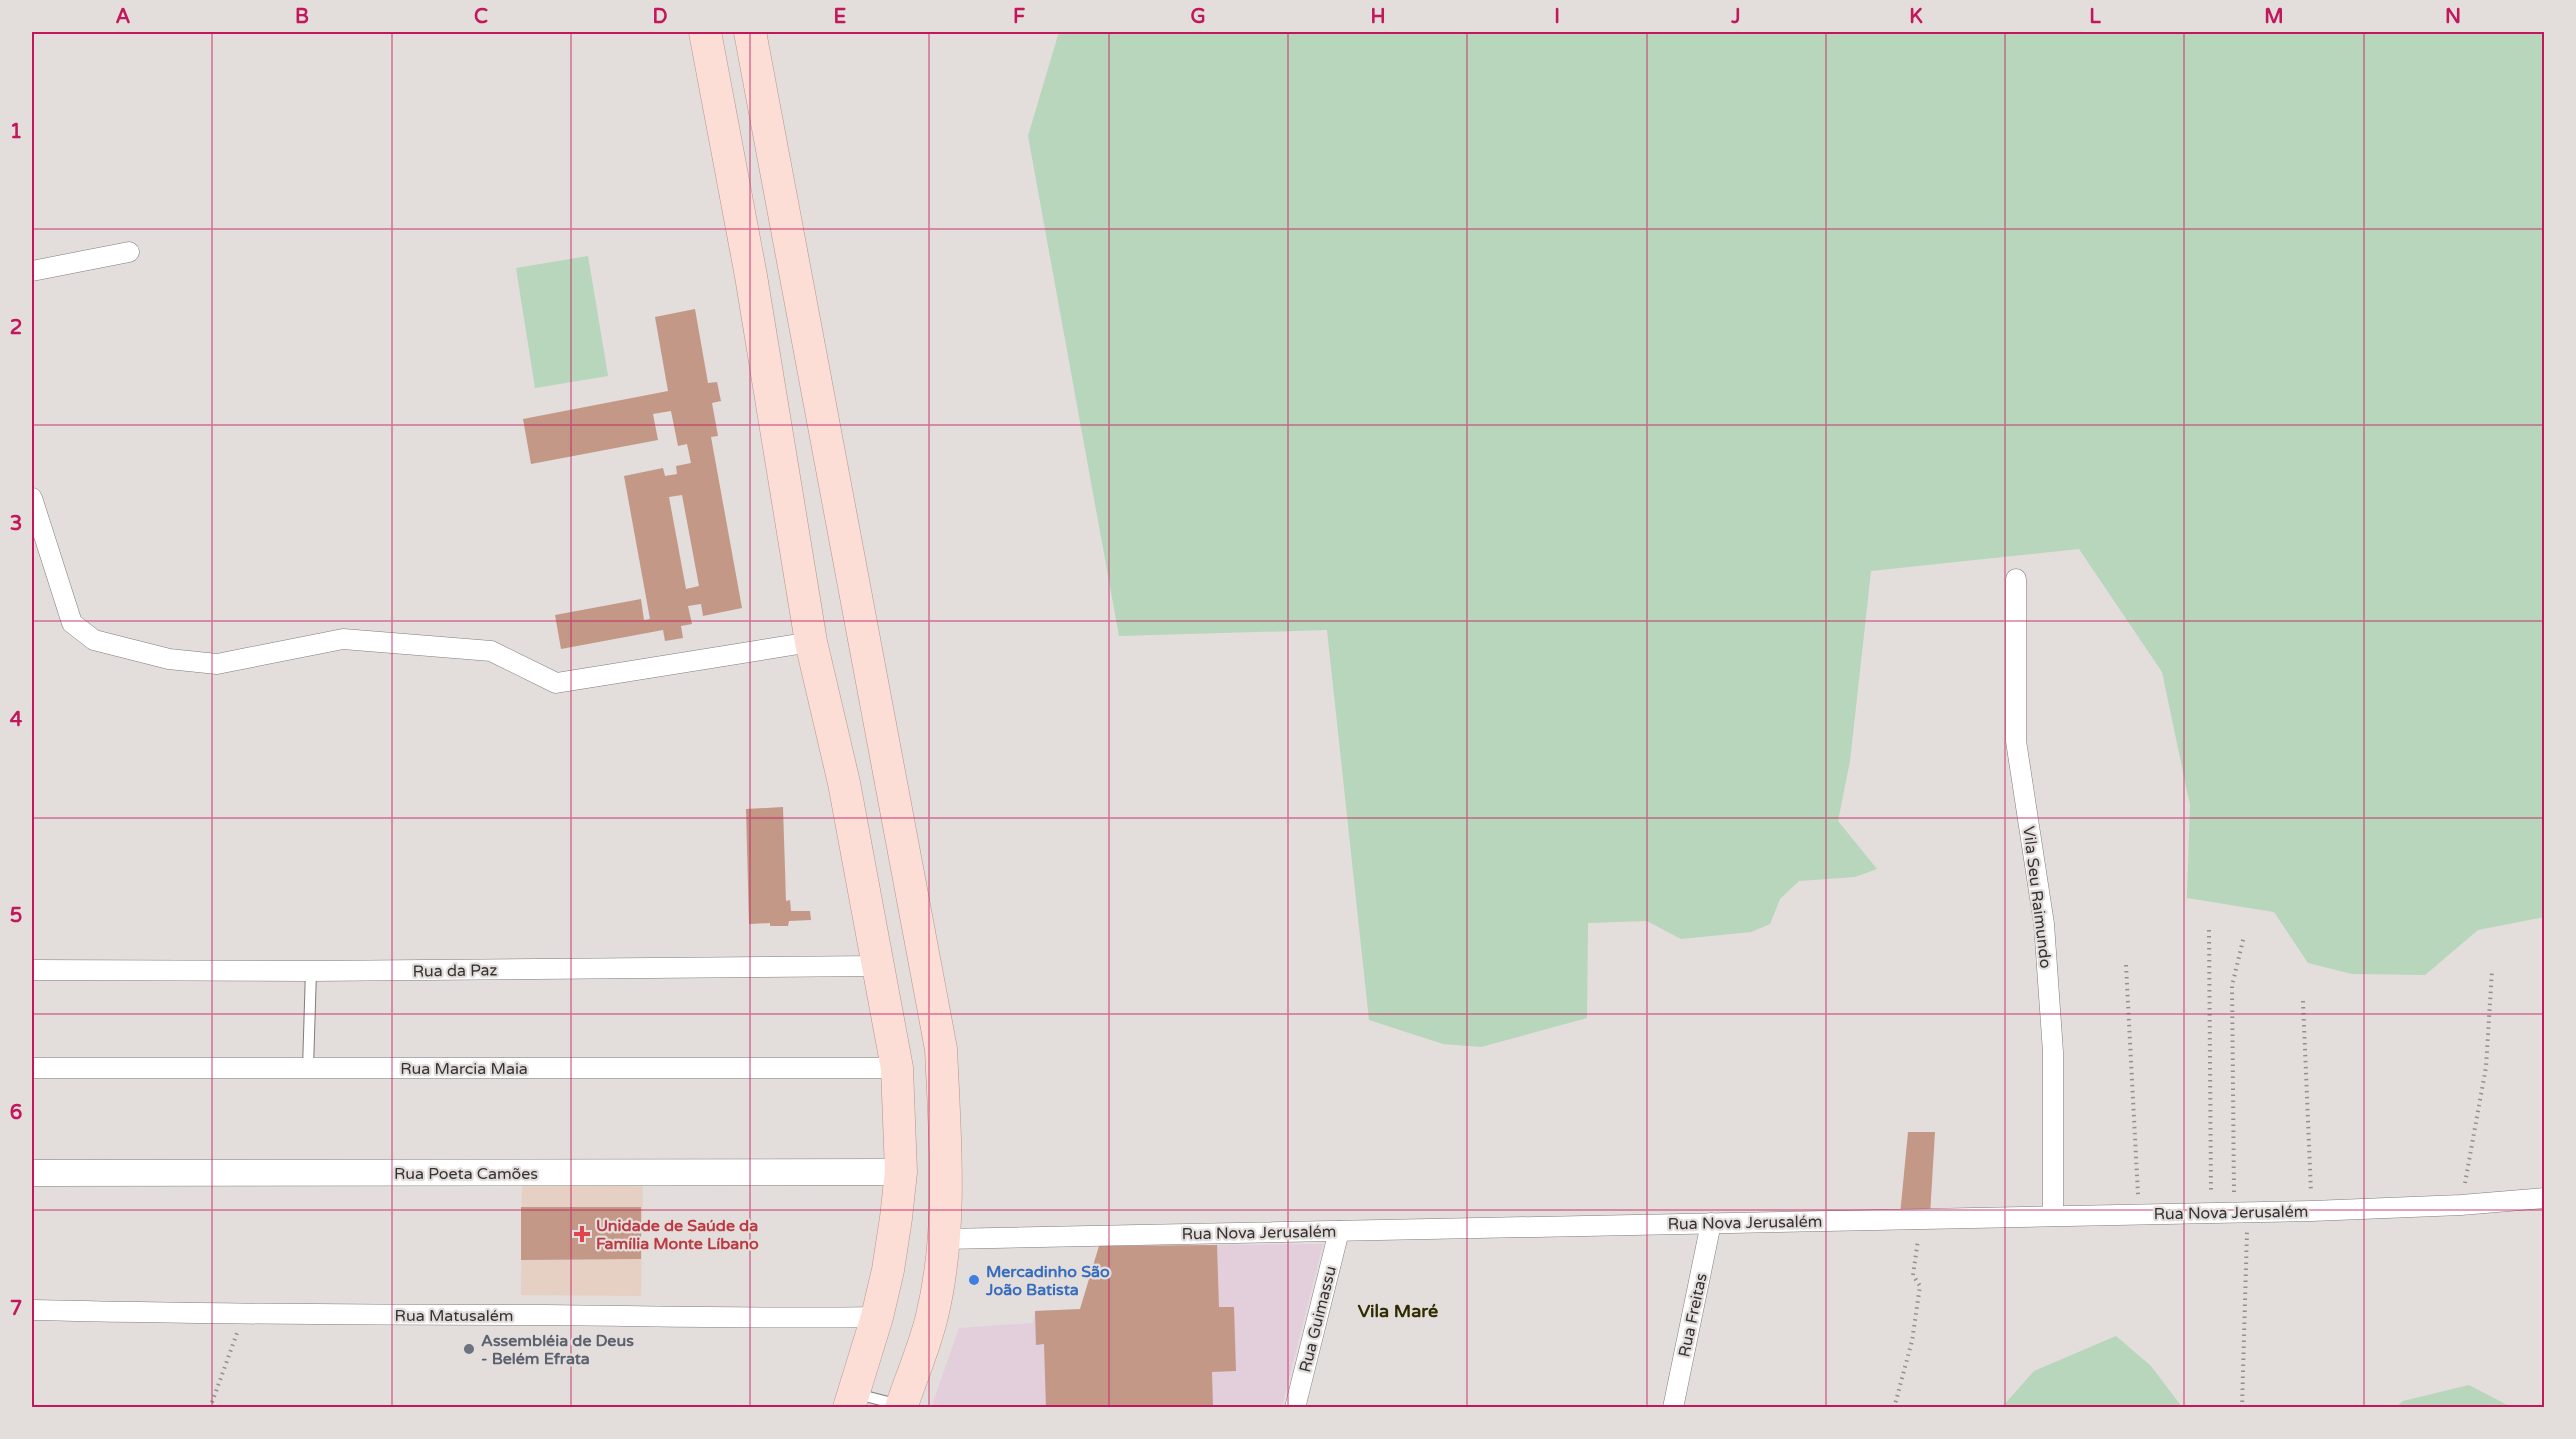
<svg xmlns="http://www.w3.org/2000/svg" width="2576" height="1439" font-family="'Varela Round',sans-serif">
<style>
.industrial{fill:#e3cedb}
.medical{fill:#e5d0c3}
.green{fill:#b7d6bb}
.building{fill:#c39887;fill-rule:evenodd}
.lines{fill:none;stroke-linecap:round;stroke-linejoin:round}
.service-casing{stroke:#817c7a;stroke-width:12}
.minor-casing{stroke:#817c7a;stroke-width:21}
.tertiary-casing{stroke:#817c7a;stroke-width:27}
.primary-casing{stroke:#b5948a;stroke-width:33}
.path{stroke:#94908e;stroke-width:4;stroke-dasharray:1.5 4.5;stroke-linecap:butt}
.service{stroke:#fff;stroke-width:10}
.minor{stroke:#fff;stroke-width:20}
.tertiary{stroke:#fff;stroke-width:26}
.primary{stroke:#fcded6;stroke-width:32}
.grid{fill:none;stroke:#c2185b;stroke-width:1.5;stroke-opacity:0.55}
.health-dot{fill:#e0444e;stroke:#e3dddb;stroke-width:2}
.shop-dot{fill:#3f7fe0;stroke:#e3dddb;stroke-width:2}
.worship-dot{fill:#6b7280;stroke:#e3dddb;stroke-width:2}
.labels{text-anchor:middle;stroke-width:4.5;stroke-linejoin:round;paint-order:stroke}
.street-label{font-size:16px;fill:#353332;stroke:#e3dddb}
.health-label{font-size:16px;font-weight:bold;fill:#be3a42;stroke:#e3dddb;text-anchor:start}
.shop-label{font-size:16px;font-weight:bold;fill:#366cbe;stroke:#e3dddb;text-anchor:start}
.worship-label{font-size:16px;font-weight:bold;fill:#5b616d;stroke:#e3dddb;text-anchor:start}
.neighbourhood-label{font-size:18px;font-weight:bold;fill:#2f2c00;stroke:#e3dddb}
.neatline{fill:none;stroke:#c2185b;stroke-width:2}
.grid-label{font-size:20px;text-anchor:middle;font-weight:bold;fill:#c2185b}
</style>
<rect width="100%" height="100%" fill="#e3dddb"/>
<!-- industrial -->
<polygon class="industrial" points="1323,1244 1282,1407 931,1408 959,1328 1033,1323 1035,1311 1080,1309 1099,1246"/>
<!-- medical -->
<polygon class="medical" points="522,1178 643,1179 641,1296 521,1295"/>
<!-- green -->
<g class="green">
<polygon points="1063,32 2544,32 2544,917 2478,930 2425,975 2352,974 2308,963 2274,912 2187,898 2190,805 2162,672 2079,549 1871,571 1850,761 1838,821 1877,869 1855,877 1799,881 1780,899 1770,924 1751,932 1681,939 1647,921 1588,923 1587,1018 1481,1047 1443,1044 1369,1020 1327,630 1119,636 1028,136 1058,35"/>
<polygon points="588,256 608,376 535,388 516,268"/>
<polygon points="2116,1336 2151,1366 2182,1407 2002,1407 2034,1371"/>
<polygon points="2469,1385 2511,1407 2396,1407 2403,1401"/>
</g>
<!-- building -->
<g class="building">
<path d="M695,309L708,383L717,382L721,401L712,403L718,436L711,437L742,608L703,616L701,604L688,606L692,624L681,626L683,638L665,641L663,630L561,649L555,615L641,599L644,620L650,619L624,476L663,468L665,476L677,474L676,466L691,463L687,444L678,446L671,411L653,414L658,440L531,464L523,419L668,391L655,317ZM682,495L699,586L686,589L669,497Z"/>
<polygon points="783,807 786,901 790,900 791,911 810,911 811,920 789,921 788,926 770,926 770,923 749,924 746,809"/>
<polygon points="1908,1132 1935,1132 1930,1215 1900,1215"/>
<polygon points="521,1207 641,1207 641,1259 521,1260"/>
<polygon points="1217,1245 1219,1307 1234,1307 1236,1371 1212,1372 1213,1408 1046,1408 1044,1344 1036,1345 1035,1311 1080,1309 1099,1246"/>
</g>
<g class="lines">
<!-- service casing -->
<g class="service-casing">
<g id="service">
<polyline points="308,1068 311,971"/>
<polyline points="857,1394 900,1405"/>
</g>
</g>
<!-- minor casing -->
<g class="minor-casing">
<g id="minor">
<polyline points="32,271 129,252"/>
<polyline points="32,498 72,623 94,640 169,659 217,664 343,639 491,651 556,683 811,642"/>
<polyline points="2016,579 2016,741 2044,924 2053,1052 2053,1216"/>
<polyline points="32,970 311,971 878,966"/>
<polyline points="32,1068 897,1068"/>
<polyline points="945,1239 2312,1211 2461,1205 2544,1198"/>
<path d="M32,1310C203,1314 374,1315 545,1315C656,1316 766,1319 877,1317"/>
<polyline points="1295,1408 1339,1231"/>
<polyline points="1673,1408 1711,1223"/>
</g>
</g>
<!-- tertiary casing -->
<g class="tertiary-casing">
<polyline id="tertiary" points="32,1173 901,1172"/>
</g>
<!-- primary casing -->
<g class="primary-casing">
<g id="primary">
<polyline points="705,32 751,276 811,642 844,783 897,1068 901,1172 896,1218 888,1270 877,1317 849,1408"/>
<path d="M750,32L941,1049C945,1138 953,1229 932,1316C925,1346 911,1378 901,1408"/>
</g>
</g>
<!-- path -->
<g class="path">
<polyline points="2209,930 2211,1193"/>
<polyline points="2126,965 2138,1195"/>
<polyline points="2303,1001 2311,1192"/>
<polyline points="2465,1183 2486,1067 2492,970"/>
<polyline points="2234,1192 2232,986 2244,936"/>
<polyline points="210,1408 237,1333"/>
<polyline points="1894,1408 1912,1341 1920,1286 1913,1275 1918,1240"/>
<polyline points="2242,1408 2247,1231"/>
</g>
<!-- service -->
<use href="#service" class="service"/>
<!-- minor -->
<use href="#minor" class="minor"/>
<!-- tertiary -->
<use href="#tertiary" class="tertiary"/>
<!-- primary -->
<use href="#primary" class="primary"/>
</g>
<!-- grid -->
<path class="grid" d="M212,32V1408M392,32V1408M571,32V1408M750,32V1408M929,32V1408M1109,32V1408M1288,32V1408M1467,32V1408M1647,32V1408M1826,32V1408M2005,32V1408M2184,32V1408M2364,32V1408M32,229H2544M32,425H2544M32,621H2544M32,818H2544M32,1014H2544M32,1210H2544"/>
<!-- markers -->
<path class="health-dot" d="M579 1225h6v6h6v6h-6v6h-6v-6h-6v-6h6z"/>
<circle class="shop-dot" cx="974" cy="1280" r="6"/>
<circle class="worship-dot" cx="469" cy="1349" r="6"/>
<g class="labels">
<!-- street labels -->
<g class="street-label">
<text transform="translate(2038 897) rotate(83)" y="6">Vila Seu Raimundo</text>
<text transform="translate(455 970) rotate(-1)" y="6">Rua da Paz</text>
<text x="464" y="1074">Rua Marcia Maia</text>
<text x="466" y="1179">Rua Poeta Camões</text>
<text transform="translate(2231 1212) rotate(-1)" y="6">Rua Nova Jerusalém</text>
<text transform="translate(1745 1222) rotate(-1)" y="6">Rua Nova Jerusalém</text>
<text transform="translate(1259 1232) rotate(-1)" y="6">Rua Nova Jerusalém</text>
<text x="454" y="1321">Rua Matusalém</text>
<text transform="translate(1692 1315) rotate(-78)" y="6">Rua Freitas</text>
<text transform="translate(1317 1319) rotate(-76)" y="6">Rua Guimassu</text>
</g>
<!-- health labels -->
<g class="health-label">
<text x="596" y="1231">Unidade de Saúde da<tspan x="596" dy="18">Família Monte Líbano</tspan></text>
</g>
<!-- shop labels -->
<g class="shop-label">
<text x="986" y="1277">Mercadinho São<tspan x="986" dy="18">João Batista</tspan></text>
</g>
<!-- worship labels -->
<g class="worship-label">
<text x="481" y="1346">Assembléia de Deus<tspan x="481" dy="18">- Belém Efrata</tspan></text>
</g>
<!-- neighbourhood labels -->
<g class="neighbourhood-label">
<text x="1398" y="1317">Vila Maré</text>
</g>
</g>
<!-- border -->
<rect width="2576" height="1439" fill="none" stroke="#e3dddb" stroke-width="66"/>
<rect x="33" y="33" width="2510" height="1373" class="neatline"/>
<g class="grid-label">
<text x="123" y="23">A</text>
<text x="302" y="23">B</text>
<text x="481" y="23">C</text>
<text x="660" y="23">D</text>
<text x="840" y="23">E</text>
<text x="1019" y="23">F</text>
<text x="1198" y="23">G</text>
<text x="1378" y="23">H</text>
<text x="1557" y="23">I</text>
<text x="1736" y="23">J</text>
<text x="1916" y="23">K</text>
<text x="2095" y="23">L</text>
<text x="2274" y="23">M</text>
<text x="2453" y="23">N</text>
<text x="16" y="138">1</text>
<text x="16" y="334">2</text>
<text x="16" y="530">3</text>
<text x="16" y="726">4</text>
<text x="16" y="922">5</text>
<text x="16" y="1119">6</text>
<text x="16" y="1315">7</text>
</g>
</svg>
